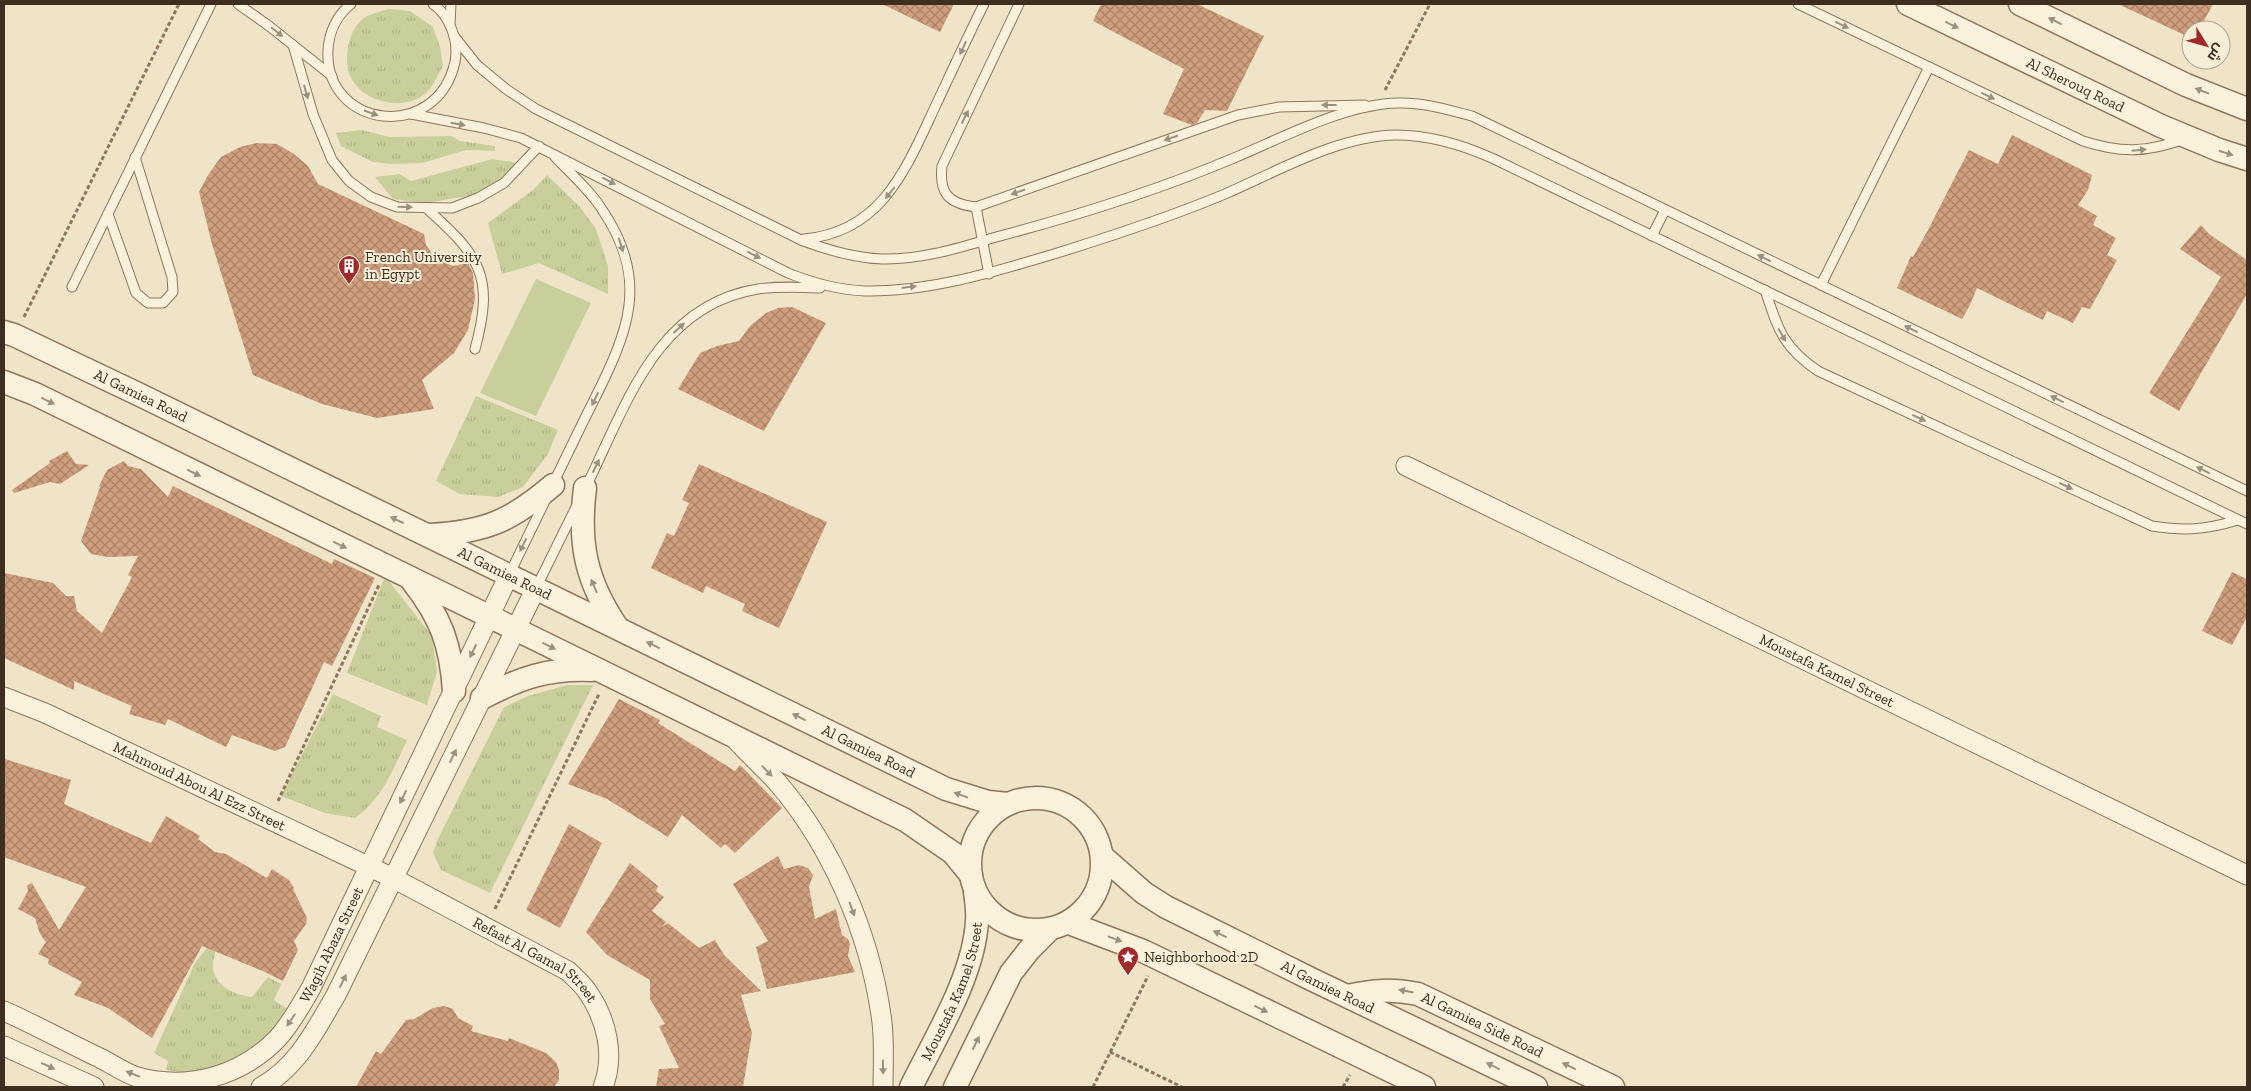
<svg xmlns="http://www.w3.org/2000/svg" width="2251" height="1091" font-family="'Zilla Slab',Cairo,serif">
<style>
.grass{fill:url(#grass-tufts)}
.garden{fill:#c9cf9b}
.building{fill:url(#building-cross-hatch)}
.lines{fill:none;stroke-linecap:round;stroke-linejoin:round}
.service-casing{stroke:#8d765c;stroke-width:11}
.minor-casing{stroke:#8d765c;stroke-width:21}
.tertiary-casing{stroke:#8d765c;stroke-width:25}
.path{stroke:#8d765c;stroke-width:3;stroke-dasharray:4 2.5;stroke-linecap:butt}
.service{stroke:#faf1dc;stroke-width:9}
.minor{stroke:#faf1dc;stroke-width:19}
.tertiary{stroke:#faf1dc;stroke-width:22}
.oneway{fill:#9c907e}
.labels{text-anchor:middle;stroke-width:4;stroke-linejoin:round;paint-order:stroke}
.street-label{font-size:15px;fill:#3d2e20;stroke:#f7eed8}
.poi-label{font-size:15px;fill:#3d2e20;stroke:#f7eed8;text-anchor:start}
</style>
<defs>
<pattern id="grass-tufts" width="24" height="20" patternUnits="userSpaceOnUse" patternTransform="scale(1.25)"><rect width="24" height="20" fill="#c9cf9b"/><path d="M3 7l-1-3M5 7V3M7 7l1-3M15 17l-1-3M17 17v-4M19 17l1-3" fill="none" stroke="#aeb285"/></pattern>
<pattern id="building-cross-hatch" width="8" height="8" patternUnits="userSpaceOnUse" patternTransform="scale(1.25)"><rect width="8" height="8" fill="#cf9f7d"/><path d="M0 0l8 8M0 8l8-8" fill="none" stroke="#a98266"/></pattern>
</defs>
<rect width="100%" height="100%" fill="#f0e4c8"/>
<!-- grass -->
<g class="grass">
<path d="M389,9L410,11L433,27L440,47L443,66C438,74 434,85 427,92C408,111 370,104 355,84C340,66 347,27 367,16C374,13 382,11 389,9Z"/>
<polygon points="361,130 389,137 451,136 460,141 495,146 495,151 466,150 422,163 392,164 373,162 341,146 336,133"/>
<polygon points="492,159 519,163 487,193 425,203 393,199 375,177 400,174 411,181"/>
<polygon points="547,175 580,207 596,229 608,266 608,294 539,263 502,274 488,223 533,190"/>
<polygon points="476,396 558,430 548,454 523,487 498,497 460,494 436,481"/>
<polygon points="385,576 432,636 437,672 427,705 347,673"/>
<polygon points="567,685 593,685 490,893 441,870 433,853 437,841 504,707 528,696"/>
<path d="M333,694L381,716L377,727L407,740C393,770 382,799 355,818L325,813L281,796Z"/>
<path d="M212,941L217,944C216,952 212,961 213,968C215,987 236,995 252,997L268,977L281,984L274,1000L292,1012L272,1037L222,1069L189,1074L166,1070L168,1061L154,1053L195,963Z"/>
</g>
<!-- garden -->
<polygon class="garden" points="536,279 591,303 536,416 480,393"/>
<!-- building -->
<g class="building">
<polygon points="882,4 954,4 940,32"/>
<polygon points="1101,4 1197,4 1264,36 1227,111 1205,110 1197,123 1192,125 1163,114 1184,69 1093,21"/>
<polygon points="2118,4 2213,4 2199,30 2191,30 2191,38"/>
<polygon points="2012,135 2092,175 2088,190 2078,205 2097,216 2093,225 2116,238 2107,255 2117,260 2090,309 2082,307 2073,323 2047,311 2043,320 1977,288 1969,307 1962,319 1897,288 1911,256 1913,257 1929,228 1969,150 1998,164"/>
<polygon points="256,143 277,144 294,154 308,166 318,184 424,234 426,245 435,258 453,266 468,263 473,273 475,299 468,330 454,353 422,380 434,409 377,418 322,404 253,375 212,244 199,192 208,175 221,157 240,147"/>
<polygon points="2201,225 2209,234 2247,260 2247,294 2179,411 2149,393 2221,277 2180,249"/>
<polygon points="792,307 826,323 764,431 678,389 700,353 717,346 739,341 750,326 766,313 778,308"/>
<polygon points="67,451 76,464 89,465 60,484 50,482 14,493 12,490 50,463 49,461"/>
<polygon points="124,461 128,466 141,469 168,497 173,486 332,564 334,559 375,578 332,666 324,662 285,747 275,751 232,735 226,747 168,719 165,725 129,714 132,706 74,681 74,690 4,658 4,573 53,583 66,596 74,596 77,611 102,633 132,577 128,575 138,556 108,557 91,554 81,541 100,487 99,486 107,470"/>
<polygon points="699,464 827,522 779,628 742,611 745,604 706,586 703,593 651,568 667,533 674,536 689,503 682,500"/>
<polygon points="2232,572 2247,579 2247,617 2232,645 2202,631"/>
<polygon points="619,699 660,720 658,723 735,771 740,765 782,808 735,853 725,844 721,848 682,815 668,837 607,799 568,784"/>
<polygon points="5,759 71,780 64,804 151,843 166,816 200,836 198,839 215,852 226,854 267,878 272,869 289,880 294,888 293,889 307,918 306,924 294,941 298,950 283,981 265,972 202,946 152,1038 108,1008 74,995 82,982 48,964 49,959 38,954 46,942 40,934 35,918 18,909 28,891 27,885 32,883 59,930 86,887 4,857"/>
<polygon points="569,824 602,843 560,928 526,910"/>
<polygon points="778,856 784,869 799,865 808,868 813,875 809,887 815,919 836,909 842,935 848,939 850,944 848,956 855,972 767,989 756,947 768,941 733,884"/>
<polygon points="630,863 658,886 656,891 664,897 652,911 666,922 662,927 668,923 699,948 715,940 724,955 761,991 741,995 752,1033 743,1087 656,1087 659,1069 679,1068 659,1026 665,1024 650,999 650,980 607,955 586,932"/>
<polygon points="444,1006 453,1009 458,1018 473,1026 471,1031 508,1041 509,1038 546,1053 556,1062 559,1070 559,1080 554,1087 356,1087 376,1051 381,1054 406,1020 414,1019 433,1008"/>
</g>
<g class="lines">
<!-- service casing -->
<g class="service-casing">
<g id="service">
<polyline points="238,4 269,26 332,76"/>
<path d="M351,4C337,15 329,32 328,50C324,129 437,143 455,62C459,41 450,16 433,4"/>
<path d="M1019,4L942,166C939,193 948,204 976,207L1238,115L1279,107L1365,105"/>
<path d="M1798,4L2083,141C2120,153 2146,153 2184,139"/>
<polyline points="450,24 451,4"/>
<path d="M454,36L477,65L506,89L536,109L801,240C827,250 853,258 882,259C923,260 961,247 1000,236C1079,215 1158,190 1234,158C1282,138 1345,104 1398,103C1423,102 1448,110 1472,116L2247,491"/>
<polyline points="293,45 313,114 332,160 349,181 371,197 397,207 452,208 478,198 504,183 539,146"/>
<path d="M411,114L484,128L521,138L788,273C813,283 838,290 865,291C929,292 994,272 1054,254C1112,236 1170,217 1225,194C1278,171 1338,136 1396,135C1431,135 1463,145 1494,159L2247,524"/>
<polyline points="976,207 989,274"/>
<path d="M426,208C480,256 495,276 475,349"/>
<polyline points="108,214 136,293 148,303 163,303 173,292 172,277 135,157"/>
<polyline points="1652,236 1665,210"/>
<path d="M804,239C882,232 906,169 935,107C951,73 967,38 984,4"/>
<polyline points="1821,285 1929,67"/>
<polyline points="72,287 211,4"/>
<path d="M1765,290C1778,329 1782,346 1818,371L2152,526C2185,531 2205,530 2238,520"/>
<path d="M552,486C566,457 580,428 594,400C628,332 650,281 603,211C591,191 571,174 555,157"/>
<path d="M586,487C626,406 656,305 758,289C779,286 799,287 820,288"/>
<polyline points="509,575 546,499"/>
<polyline points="536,588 577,505"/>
</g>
</g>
<!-- minor casing -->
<g class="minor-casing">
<g id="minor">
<path id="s1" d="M1406,466L2247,875"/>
<path id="s2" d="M4,697L45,713L393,878L568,971C575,978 584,985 589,994C607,1021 615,1056 603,1087"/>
<path d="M737,741C750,755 764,768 777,782C832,846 869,932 881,1015C885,1038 883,1064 883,1087"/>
<path id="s3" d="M4,1011C36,1025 68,1043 100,1058C112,1064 125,1073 137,1077C188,1091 241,1076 277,1039C291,1024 301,1005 311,988L509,575"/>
<polyline points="4,1046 94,1087"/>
<path d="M261,1087C297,1068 316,1029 336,995L536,588"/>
</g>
</g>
<!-- tertiary casing -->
<g class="tertiary-casing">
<g id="tertiary">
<path id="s4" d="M1908,4L2161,126L2219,150L2247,159"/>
<polyline points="2020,4 2186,85 2247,109"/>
<path id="s5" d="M4,332L14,335L138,394L946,789L988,802L1008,804"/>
<polyline points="4,382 35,394 905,820 953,853 971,875"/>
<path d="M585,488C578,544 586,581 617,627"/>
<path d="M430,535C485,532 511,521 553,485"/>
<path d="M413,582C441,618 451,645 454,691"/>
<path d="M482,698C520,678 548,668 592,670"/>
<circle cx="1036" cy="864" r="66"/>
<path id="s6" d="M1103,857L1144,893L1166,907L1311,979L1536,1087"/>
<polyline points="1069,923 1143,951 1424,1087"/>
<path id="s7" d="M1348,996C1373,990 1392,989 1418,994L1613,1087"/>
<path id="s8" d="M911,1087C935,1038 974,976 977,921C978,912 976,901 975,891"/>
<polyline points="955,1087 1011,973 1029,950 1049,930"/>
</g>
</g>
<!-- path -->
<g class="path">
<polyline points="1385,90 1430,4"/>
<polyline points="24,317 179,4"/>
<polyline points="278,801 379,585"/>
<polyline points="495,909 599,694"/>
<polyline points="1110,1052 1182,1087"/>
<polyline points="1093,1087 1148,976"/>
<polyline points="1343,1087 1350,1075"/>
</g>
<!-- service -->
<use href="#service" class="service"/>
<!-- minor -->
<use href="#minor" class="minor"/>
<!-- tertiary -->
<use href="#tertiary" class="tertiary"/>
</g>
<!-- one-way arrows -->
<defs><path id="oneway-solid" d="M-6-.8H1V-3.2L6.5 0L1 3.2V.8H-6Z" transform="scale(1.25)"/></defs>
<g class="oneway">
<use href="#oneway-solid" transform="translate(2055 21) rotate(-154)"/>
<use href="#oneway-solid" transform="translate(1842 25) rotate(26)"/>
<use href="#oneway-solid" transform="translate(1952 25) rotate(26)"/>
<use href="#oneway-solid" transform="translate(277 32) rotate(39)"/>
<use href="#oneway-solid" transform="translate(963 48) rotate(115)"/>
<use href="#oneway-solid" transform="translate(2202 91) rotate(-159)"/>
<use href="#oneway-solid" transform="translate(306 92) rotate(74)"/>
<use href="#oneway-solid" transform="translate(1988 96) rotate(26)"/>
<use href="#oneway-solid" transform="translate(1329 105) rotate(-180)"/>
<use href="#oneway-solid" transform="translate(371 113) rotate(19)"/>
<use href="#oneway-solid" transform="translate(965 117) rotate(-64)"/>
<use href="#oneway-solid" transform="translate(458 124) rotate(10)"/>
<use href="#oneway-solid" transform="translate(1171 138) rotate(161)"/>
<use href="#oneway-solid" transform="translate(2139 150) rotate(-5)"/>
<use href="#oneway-solid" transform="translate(2226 153) rotate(17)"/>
<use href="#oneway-solid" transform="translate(609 181) rotate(27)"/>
<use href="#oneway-solid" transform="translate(1018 192) rotate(161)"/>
<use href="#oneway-solid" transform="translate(890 193) rotate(129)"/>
<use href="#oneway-solid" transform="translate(405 207) rotate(2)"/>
<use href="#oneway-solid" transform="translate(621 245) rotate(72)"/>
<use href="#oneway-solid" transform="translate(754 255) rotate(27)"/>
<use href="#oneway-solid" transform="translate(1764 258) rotate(-154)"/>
<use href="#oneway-solid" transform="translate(909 287) rotate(-7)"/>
<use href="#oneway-solid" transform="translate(679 328) rotate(-42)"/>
<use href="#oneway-solid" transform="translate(1911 329) rotate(-154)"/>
<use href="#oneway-solid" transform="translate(1782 335) rotate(60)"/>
<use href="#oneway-solid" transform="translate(595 399) rotate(116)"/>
<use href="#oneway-solid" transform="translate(2057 399) rotate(-154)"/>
<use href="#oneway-solid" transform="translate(48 401) rotate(26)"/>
<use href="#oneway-solid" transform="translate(1919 418) rotate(25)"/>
<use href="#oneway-solid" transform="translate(596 466) rotate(-64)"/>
<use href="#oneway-solid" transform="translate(2203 470) rotate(-154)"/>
<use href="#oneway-solid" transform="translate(194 473) rotate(26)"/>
<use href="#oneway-solid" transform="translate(2066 486) rotate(25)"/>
<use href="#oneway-solid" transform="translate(397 520) rotate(-155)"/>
<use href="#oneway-solid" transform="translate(340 545) rotate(26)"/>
<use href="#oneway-solid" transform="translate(523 545) rotate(116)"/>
<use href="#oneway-solid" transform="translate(594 586) rotate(-113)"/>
<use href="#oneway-solid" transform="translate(653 645) rotate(-154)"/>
<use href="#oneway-solid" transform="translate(549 646) rotate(26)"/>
<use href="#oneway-solid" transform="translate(473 651) rotate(116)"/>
<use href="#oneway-solid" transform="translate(799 717) rotate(-154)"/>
<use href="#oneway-solid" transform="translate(453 756) rotate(-64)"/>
<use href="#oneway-solid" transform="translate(767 771) rotate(46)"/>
<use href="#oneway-solid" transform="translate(961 795) rotate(-160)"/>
<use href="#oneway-solid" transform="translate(403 797) rotate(116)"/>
<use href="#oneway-solid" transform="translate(852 909) rotate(70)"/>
<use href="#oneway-solid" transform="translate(1220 934) rotate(-154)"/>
<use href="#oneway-solid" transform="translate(1115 939) rotate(20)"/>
<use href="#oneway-solid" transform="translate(343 981) rotate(-64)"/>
<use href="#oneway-solid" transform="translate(1406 991) rotate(-169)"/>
<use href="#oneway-solid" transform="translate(1261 1009) rotate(26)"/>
<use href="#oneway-solid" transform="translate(291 1020) rotate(124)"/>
<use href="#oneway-solid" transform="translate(976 1043) rotate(-64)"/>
<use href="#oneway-solid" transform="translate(48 1066) rotate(25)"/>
<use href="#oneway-solid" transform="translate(1493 1066) rotate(-154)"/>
<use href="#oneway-solid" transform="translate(1569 1066) rotate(-154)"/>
<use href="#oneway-solid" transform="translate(883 1067) rotate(89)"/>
<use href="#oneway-solid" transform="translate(133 1074) rotate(-158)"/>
</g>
<!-- icons -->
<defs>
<g id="building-pin" transform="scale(1.125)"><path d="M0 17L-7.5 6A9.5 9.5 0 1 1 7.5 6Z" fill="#9e2a2b" stroke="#f7eed8"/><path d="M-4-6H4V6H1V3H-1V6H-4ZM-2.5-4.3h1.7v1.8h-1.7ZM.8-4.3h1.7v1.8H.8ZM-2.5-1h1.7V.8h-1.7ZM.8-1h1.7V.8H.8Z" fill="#fff"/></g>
<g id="sight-pin" transform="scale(1.125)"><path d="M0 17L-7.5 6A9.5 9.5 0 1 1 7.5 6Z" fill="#9e2a2b" stroke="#f7eed8"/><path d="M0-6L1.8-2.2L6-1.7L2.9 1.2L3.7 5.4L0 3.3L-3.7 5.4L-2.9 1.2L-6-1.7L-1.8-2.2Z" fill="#fff"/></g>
</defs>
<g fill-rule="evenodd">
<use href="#building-pin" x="349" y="266"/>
<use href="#sight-pin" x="1128" y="957"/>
</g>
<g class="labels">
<!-- street labels -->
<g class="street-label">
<text dy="5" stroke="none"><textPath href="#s4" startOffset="186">Al Sherouq Road</textPath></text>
<text dy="5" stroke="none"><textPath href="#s5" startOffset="151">Al Gamiea Road</textPath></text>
<text dy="5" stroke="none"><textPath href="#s5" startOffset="556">Al Gamiea Road</textPath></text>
<text dy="5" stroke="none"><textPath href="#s1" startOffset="468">Moustafa Kamel Street</textPath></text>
<text dy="5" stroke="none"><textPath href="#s5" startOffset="961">Al Gamiea Road</textPath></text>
<text dy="5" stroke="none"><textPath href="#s2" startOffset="215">Mahmoud Abou Al Ezz Street</textPath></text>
<text dy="5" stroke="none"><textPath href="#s3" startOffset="410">Wagih Abaza Street</textPath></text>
<text dy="5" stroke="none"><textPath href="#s2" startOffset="594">Refaat Al Gamal Street</textPath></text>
<text dy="5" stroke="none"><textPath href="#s6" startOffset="261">Al Gamiea Road</textPath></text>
<text dy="5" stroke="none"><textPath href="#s8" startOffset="105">Moustafa Kamel Street</textPath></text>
<text dy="5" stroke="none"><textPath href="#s7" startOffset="142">Al Gamiea Side Road</textPath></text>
</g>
<!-- poi labels -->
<g class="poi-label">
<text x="365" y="262">French University<tspan x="365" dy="17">in Egypt</tspan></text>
<text x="1144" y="962">Neighborhood 2D</text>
</g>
</g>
<!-- border -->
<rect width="2251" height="1091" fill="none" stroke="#3d2e20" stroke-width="10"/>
<!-- north arrow -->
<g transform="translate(2206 45) rotate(127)"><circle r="24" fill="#f7eed8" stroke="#ada18e"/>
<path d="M0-4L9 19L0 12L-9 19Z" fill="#9e2a2b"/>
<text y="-8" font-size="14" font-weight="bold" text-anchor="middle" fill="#3d2e20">ش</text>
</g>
</svg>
